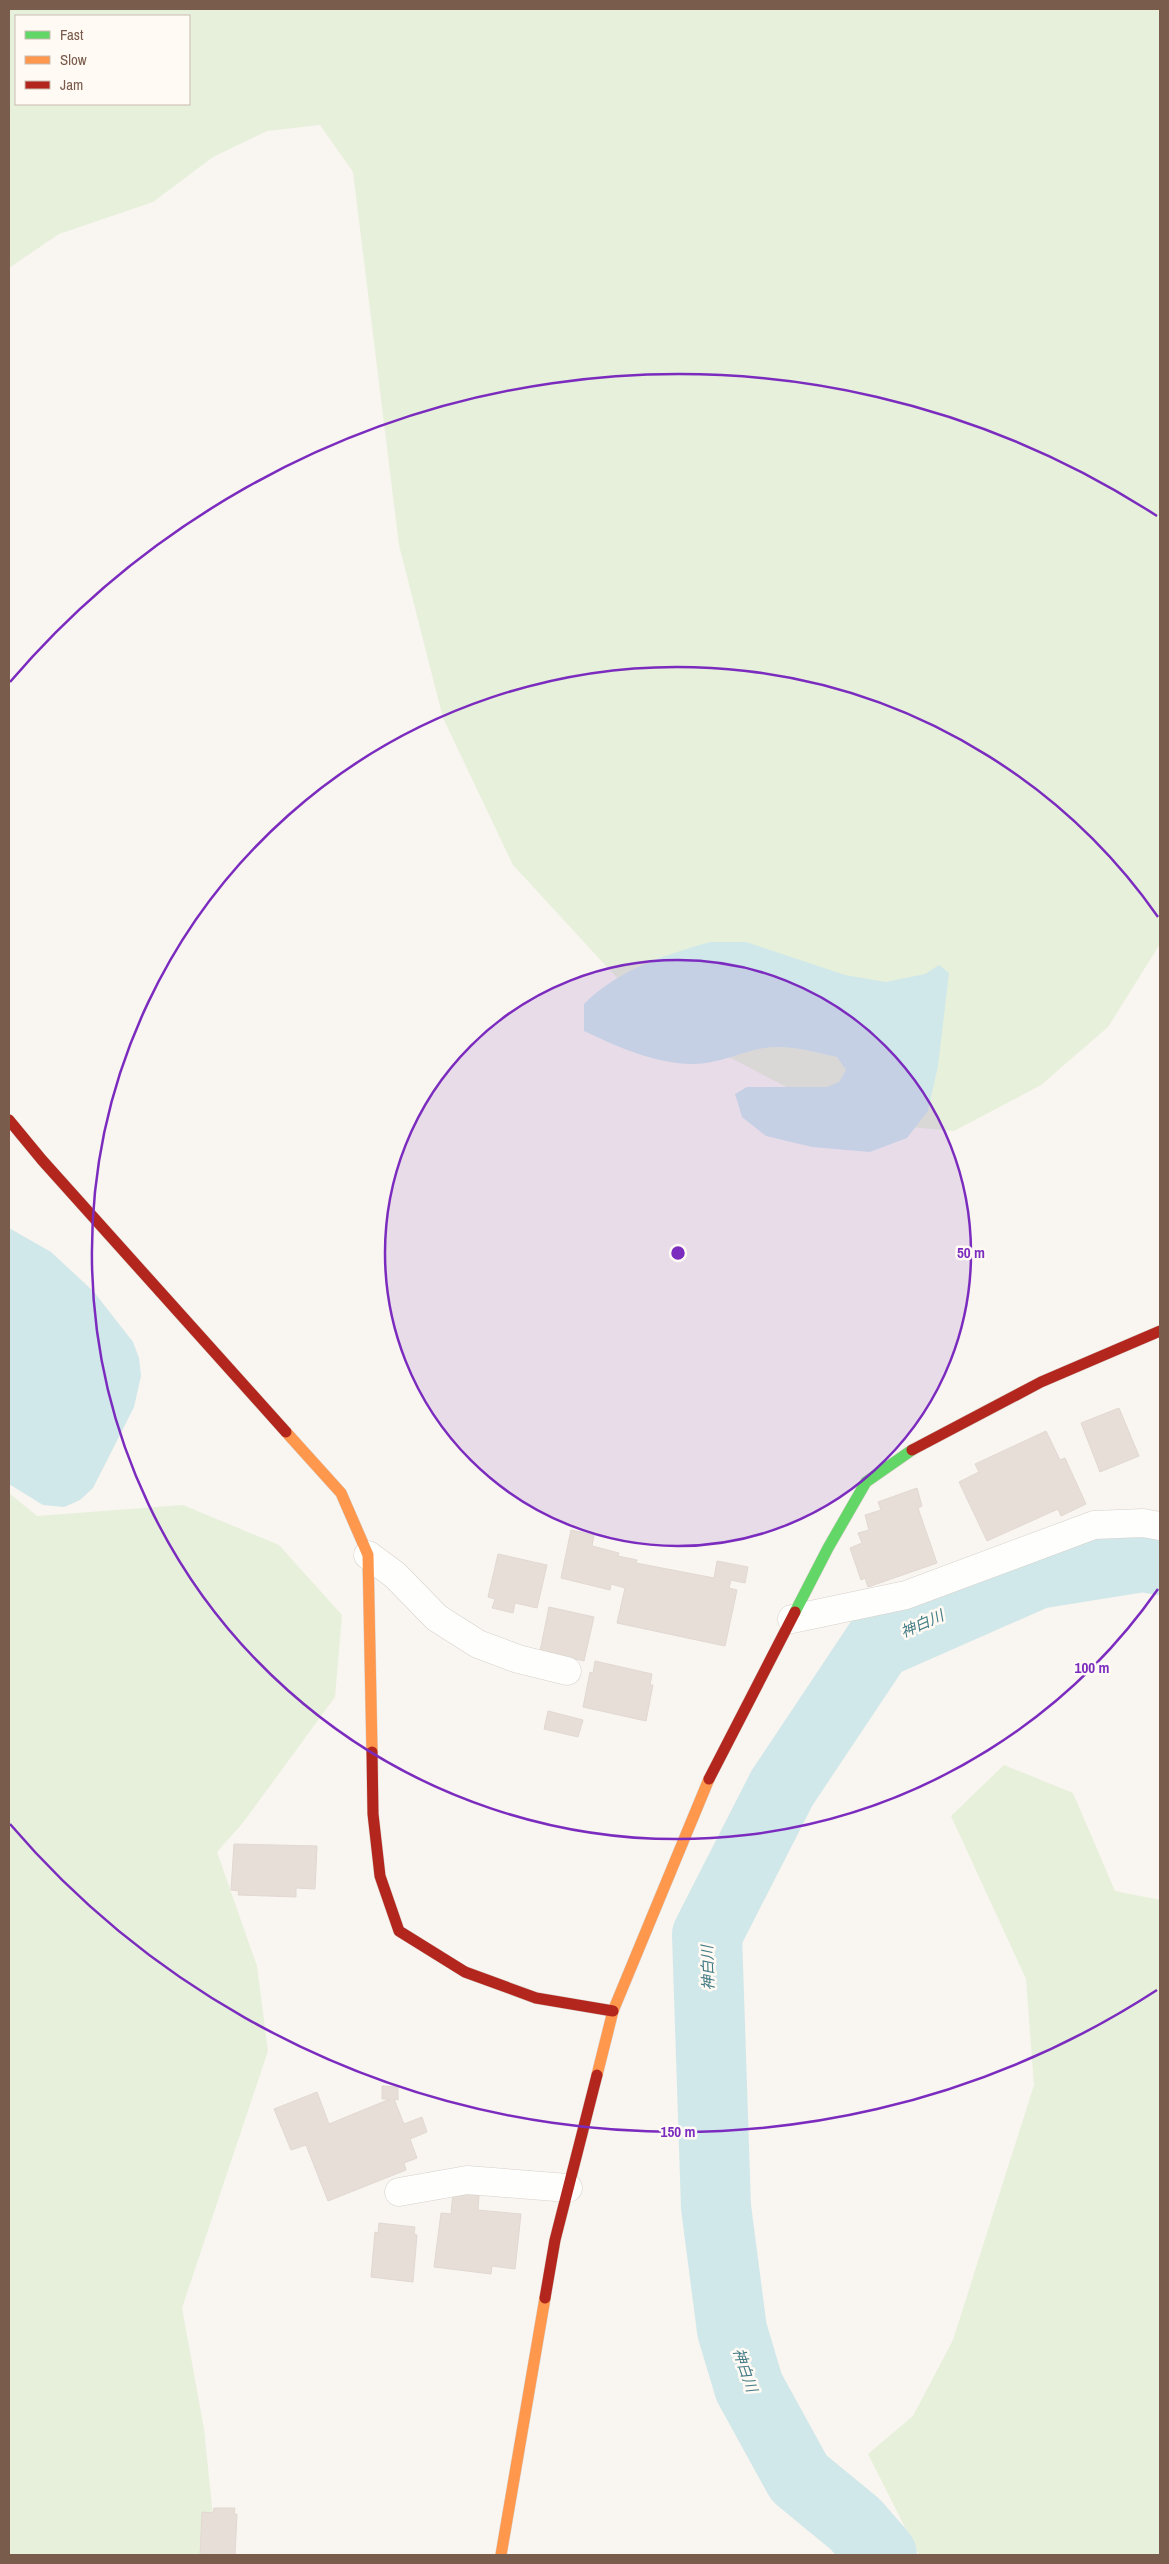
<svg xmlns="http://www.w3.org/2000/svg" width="1169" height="2564" font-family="'Archivo Narrow','Noto Sans JP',sans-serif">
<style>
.green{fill:#e7f0db;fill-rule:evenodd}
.water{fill:#d0e8ea}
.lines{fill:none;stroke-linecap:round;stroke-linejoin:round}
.river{stroke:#d0e8ea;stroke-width:70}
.building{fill:#e6ded7;stroke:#e2d8d2}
.street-casing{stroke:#d7d1cb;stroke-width:29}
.fast-casing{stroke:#d9d2cb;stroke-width:12}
.slow-casing{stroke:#d9d2cb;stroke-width:12}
.jam-casing{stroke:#d9d2cb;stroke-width:12}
.street{stroke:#fefefd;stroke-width:28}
.fast{stroke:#63d668;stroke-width:11}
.slow{stroke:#ff974d;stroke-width:11}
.jam{stroke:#b3261e;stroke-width:11}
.ring{fill:none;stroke:#7b2cbf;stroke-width:2.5}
.labels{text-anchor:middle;stroke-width:5;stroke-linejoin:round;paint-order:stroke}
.water-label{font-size:15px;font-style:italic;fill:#437c86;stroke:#fffaf3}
.centre{fill:#7b2cbf;stroke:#fffaf3;stroke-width:2.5}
.ring-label{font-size:15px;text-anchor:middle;font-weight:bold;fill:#7b2cbf;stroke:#fffaf3;stroke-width:5;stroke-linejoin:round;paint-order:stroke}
</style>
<rect width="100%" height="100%" fill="#f9f5f0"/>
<!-- green -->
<g class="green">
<path d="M9,9H1160V944L1108,1027L1041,1085L954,1131L854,1122L723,1054L618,979L513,865L443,718L399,545L353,172L320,125L267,131L213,157L153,202L59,234L9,268ZM16,16H189V104H16Z"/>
<polygon points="9,1493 37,1516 183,1505 279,1545 342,1615 335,1697 242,1824 217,1852 257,1966 268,2051 182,2308 204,2429 217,2555 9,2555"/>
<polygon points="1004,1765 1073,1793 1115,1891 1160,1900 1160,2555 919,2555 868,2454 913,2416 953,2340 1034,2085 1026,1979 951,1816"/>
</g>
<!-- water -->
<g class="water">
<path d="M710,942H746L845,975L886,982L925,974L939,965L949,973L938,1066L928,1111L907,1138L870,1152L812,1147L766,1136L742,1117L735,1094L747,1087H827L839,1082L846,1070L837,1057C814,1052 788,1044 764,1048C740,1052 719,1064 693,1064C655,1064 618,1047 584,1031V1004C618,970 664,955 710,942Z"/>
<polygon points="9,1228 51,1252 94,1292 133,1342 139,1358 141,1376 134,1407 93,1488 80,1500 64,1507 43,1505 9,1484"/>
</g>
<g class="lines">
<!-- river -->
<polyline class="river" points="882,2555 855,2524 799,2478 749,2387 732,2330 716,2207 707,1935 782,1788 878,1644 1037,1574 1143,1557 1160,1560"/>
</g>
<!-- building -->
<g class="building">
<polygon points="1119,1408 1139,1456 1100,1472 1081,1423"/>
<polygon points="1046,1431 1060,1460 1065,1458 1086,1504 1061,1516 1058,1509 987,1541 959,1482 979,1472 975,1464"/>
<polygon points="917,1488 922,1506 918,1508 937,1563 868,1587 865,1578 861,1580 850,1548 862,1543 858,1533 869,1530 865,1515 881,1510 878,1502"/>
<polygon points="571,1530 594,1535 592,1546 619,1553 618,1556 637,1560 636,1563 714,1578 717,1561 748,1567 745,1583 731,1580 729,1588 737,1590 725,1646 617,1623 625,1588 611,1584 610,1590 561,1578"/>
<polygon points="498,1554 547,1565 537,1608 515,1603 513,1613 492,1608 495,1599 488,1597"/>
<polygon points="549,1607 594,1617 584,1661 540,1651"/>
<polygon points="595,1661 652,1674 650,1685 653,1685 646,1721 583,1707 590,1672 593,1673"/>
<polygon points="548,1711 583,1720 578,1737 544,1729"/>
<polygon points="234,1844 317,1846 315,1889 296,1888 296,1897 238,1895 239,1891 231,1890"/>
<polygon points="382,2086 398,2087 398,2100 394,2099 404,2124 422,2117 427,2132 410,2139 417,2158 404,2163 406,2170 328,2201 306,2145 291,2150 274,2109 317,2092 329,2124 390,2099 382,2099"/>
<polygon points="453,2192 479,2195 478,2210 521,2214 515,2269 492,2266 491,2274 434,2267 441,2213 451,2214"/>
<polygon points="379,2223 415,2227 414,2234 417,2235 413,2282 371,2277 375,2232 378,2233"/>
<polygon points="214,2508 235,2508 234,2514 237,2514 235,2555 200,2555 202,2512 213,2513"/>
</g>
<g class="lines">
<!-- street casing -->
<g class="street-casing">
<g id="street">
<polyline points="368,1555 395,1575 437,1618 478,1644 518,1659 567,1671"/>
<polyline points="792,1619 906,1595 1094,1525 1143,1523 1160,1526"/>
<polyline points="399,2192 467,2180 568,2188"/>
</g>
</g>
<!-- fast casing -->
<g class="fast-casing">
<polyline id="fast" points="795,1612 828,1548 866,1482 912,1450"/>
</g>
<!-- slow casing -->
<g class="slow-casing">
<g id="slow">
<polyline points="286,1432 341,1493 368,1555 372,1752"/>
<polyline points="597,2075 613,2011 709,1779"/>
<polyline points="501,2555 545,2298"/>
</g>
</g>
<!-- jam casing -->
<g class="jam-casing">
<g id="jam">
<polyline points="9,1120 42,1160 286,1432"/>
<polyline points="912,1450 1041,1382 1160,1331"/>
<polyline points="372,1752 373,1814 380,1876 399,1931 465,1972 536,1998 613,2011"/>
<polyline points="709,1779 795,1612"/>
<polyline points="545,2298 555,2240 597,2075"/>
</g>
</g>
<!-- street -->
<use href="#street" class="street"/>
<!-- fast -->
<use href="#fast" class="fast"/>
<!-- slow -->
<use href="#slow" class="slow"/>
<!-- jam -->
<use href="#jam" class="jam"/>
</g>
<!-- distance rings -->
<circle cx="678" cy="1253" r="293" fill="#7b2cbf" fill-opacity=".12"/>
<g class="ring">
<circle cx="678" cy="1253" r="293"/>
<path d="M1158 1589A586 586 0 1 1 1158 917"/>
<path d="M1157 1990A879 879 0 0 1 10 1824M10 682A879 879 0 0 1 1157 516"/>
</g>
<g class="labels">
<!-- water labels -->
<g class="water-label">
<text transform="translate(922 1624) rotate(-24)" y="5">神白川</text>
<text transform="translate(708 1968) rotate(-92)" y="5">神白川</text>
<text transform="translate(745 2370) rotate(71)" y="5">神白川</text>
</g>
</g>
<circle cx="678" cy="1253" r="8" class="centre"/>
<g class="ring-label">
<text x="971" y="1258">50 m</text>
<text x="1092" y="1673">100 m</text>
<text x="678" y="2137">150 m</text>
</g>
<!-- border -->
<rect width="1169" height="2564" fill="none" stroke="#7a5c4d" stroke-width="20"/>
<!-- legend -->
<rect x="15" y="15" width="175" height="90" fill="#fffaf3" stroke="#cabbb1"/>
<rect x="25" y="31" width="25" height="8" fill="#63d668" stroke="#cabbb1"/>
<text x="60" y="40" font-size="15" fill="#7a5c4d">Fast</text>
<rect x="25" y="56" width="25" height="8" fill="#ff974d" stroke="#cabbb1"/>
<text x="60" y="65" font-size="15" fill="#7a5c4d">Slow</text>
<rect x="25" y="81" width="25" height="8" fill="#b3261e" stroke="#cabbb1"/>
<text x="60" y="90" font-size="15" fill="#7a5c4d">Jam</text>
</svg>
